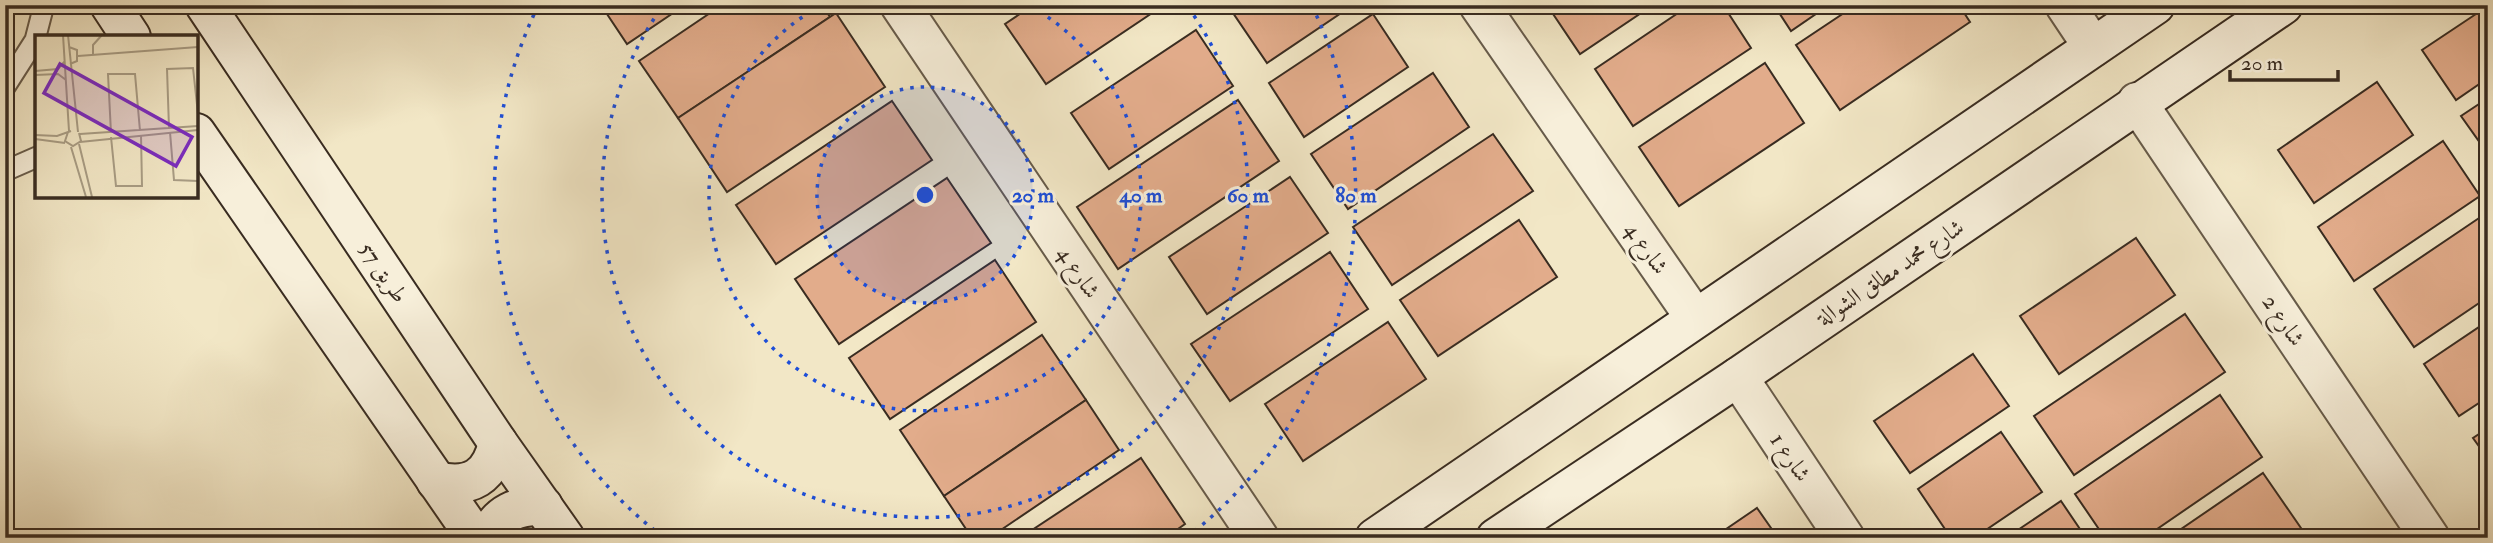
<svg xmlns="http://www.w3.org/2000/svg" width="2493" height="543" font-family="'IM FELL Double Pica',Amiri,serif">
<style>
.building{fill:#e2ac8b;stroke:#392c21;stroke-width:2}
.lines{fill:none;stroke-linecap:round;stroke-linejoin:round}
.lane-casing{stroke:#675b4a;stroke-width:23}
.street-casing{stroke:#675b4a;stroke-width:42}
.secondary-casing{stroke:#392c21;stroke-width:42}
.lane{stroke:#f7efda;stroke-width:19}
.street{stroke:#f7efda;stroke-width:38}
.secondary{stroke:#f7efda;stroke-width:38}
.ring{fill:none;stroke:#1d4ed8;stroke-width:3.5;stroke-dasharray:3.5 7}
.labels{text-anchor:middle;stroke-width:6;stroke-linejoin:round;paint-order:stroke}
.street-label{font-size:23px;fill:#392c21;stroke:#f7efda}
.inset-road{fill:none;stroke:#a89c84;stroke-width:2}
.view{fill:#7b2cbf;fill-opacity:0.15;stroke:#7b2cbf;stroke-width:3.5}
.inset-edge{fill:none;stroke:#392c21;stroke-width:3.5}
.centre{fill:#1d4ed8;stroke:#f7efda;stroke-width:3.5}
.ring-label{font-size:21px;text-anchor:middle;font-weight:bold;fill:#1d4ed8;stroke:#f7efda;stroke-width:6;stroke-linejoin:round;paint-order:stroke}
</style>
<rect width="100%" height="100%" fill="#f2e7c6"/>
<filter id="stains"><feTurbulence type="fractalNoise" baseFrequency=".00286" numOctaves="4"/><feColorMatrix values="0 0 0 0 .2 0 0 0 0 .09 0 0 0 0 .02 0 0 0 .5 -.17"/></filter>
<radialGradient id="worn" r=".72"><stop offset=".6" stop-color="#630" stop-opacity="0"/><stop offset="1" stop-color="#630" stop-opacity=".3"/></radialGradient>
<!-- building -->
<g class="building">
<polygon points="601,5 685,5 627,44"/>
<polygon points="722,5 822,5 830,17 678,118 639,61"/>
<polygon points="1033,5 1164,5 1046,84 1005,24"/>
<polygon points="1231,5 1353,5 1267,63 1229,7"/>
<polygon points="1547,5 1653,5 1580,54"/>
<polygon points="1690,5 1723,5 1751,48 1633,126 1595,69"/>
<polygon points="1774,5 1829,5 1791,31"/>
<polygon points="1856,5 1959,5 1970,22 1840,110 1796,45"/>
<polygon points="2488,6 2488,78 2456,100 2422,50"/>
<polygon points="836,13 885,87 727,192 678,118"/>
<polygon points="1373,14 1408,67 1304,137 1269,83"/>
<polygon points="1196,30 1233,86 1109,169 1071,113"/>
<polygon points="1765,63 1804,123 1679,206 1639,147"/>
<polygon points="1433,73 1469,127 1348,209 1311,154"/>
<polygon points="2377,82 2413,135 2314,203 2278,150"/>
<polygon points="2488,98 2488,154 2461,116"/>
<polygon points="1238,100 1279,161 1118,269 1077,207"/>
<polygon points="892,101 932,160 776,264 736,205"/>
<polygon points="1493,134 1533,191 1392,285 1353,227"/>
<polygon points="2443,141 2480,196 2354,281 2318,227"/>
<polygon points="1290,177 1328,233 1207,314 1169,257"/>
<polygon points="947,178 991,243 839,344 795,279"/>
<polygon points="2485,214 2488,218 2488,297 2414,347 2374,289"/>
<polygon points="1519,220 1557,277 1438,356 1400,300"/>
<polygon points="2136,238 2175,295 2059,374 2020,316"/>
<polygon points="1330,252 1368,309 1230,401 1191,344"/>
<polygon points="995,260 1036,322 890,419 849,358"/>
<polygon points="2185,314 2225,372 2074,475 2034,416"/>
<polygon points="2488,321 2488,397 2459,416 2424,364"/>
<polygon points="1388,322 1426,379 1303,461 1265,404"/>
<polygon points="1042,335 1086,400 944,496 900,430"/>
<polygon points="1973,354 2009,406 1910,473 1874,421"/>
<polygon points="2220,395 2262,457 2144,538 2105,538 2075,494"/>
<polygon points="1086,400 1119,450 989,538 972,538 944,496"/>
<polygon points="2488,428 2488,459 2473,438"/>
<polygon points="2001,432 2042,492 1974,538 1951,538 1918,489"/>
<polygon points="1141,458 1185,524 1165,538 1020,538"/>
<polygon points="2263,473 2303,531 2292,538 2168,538"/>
<polygon points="2061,501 2086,538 2006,538"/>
<polygon points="1757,508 1778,538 1713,538"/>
</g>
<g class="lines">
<!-- lane casing -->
<g class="lane-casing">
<g id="lane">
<polyline points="5,87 35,40 44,5"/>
<polyline points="5,171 37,157"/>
</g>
</g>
<!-- street casing -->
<g class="street-casing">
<g id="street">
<polyline points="900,5 1259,538"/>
<polyline points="1479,5 1695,318"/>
<polyline points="2065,5 2093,47"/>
<polyline points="2137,102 2430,538"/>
<polyline points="1738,377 1845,538"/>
</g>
</g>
<!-- secondary casing -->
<g class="secondary-casing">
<g id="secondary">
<polyline points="110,5 131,37"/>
<polyline points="205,5 498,443 565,538"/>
<polyline points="196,133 476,538"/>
<path d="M436,481C471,489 490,477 498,443"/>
<path d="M488,538C497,513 518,505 543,506"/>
<polyline points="1375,538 2155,5"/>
<polyline points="1496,538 1738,377 2283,5"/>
</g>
</g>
<!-- lane -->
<use href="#lane" class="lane"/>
<!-- street -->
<use href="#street" class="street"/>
<!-- secondary -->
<use href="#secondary" class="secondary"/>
</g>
<!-- distance rings -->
<circle cx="925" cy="195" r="108" fill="#1d4ed8" fill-opacity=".12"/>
<g class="ring">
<circle cx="925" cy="195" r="108"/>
<path d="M1030 6A216 216 0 1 1 820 6"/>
<path d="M1188 7A323 323 0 1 1 662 7"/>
<path d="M663 537A431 431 0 0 1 538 6M1312 6A431 431 0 0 1 1187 537"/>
</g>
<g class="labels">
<!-- street labels -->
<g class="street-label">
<text transform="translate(1647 248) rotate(55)" y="8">شارع 4</text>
<text transform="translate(384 272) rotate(56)" y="8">طريق 57</text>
<text transform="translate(1079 272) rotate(56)" y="8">شارع 4</text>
<text transform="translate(1890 272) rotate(-34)" y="8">شارع محمد مطلق الشوالة</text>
<text transform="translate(2284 320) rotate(56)" y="8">شارع 2</text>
<text transform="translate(1791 457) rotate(56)" y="8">شارع 1</text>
</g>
</g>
<!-- overview -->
<g transform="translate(35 35)">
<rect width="163" height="163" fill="#f2e7c6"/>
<path class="inset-road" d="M28,0L34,96M33,0L43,97M34,12L42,15V26L35,29M58,20V10L67,0M43,21L163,12M0,36L23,34L30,26M0,40L23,39L31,45M134,93L132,34L158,33L163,79M33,97L30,106L38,111L46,106L44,98M135,97L139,145L163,146M76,98L73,39H100L105,96M45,99L163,91M0,100L22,101L36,96M76,102L81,151H107L106,100M0,104L30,108M45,107L163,95M44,109L57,162M36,112L51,162"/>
<path class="view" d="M25,29L157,102L141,131L9,58Z"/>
<rect width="163" height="163" class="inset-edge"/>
</g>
<circle cx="925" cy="195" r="10" class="centre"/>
<g class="ring-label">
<text x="1033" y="202">20 m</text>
<text x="1141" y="202">40 m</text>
<text x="1248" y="202">60 m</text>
<text x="1356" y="202">80 m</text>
</g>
<!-- margin -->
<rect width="2493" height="543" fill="none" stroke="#f2e7c6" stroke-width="28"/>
<rect x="7" y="7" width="2479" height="529" fill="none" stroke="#392c21" stroke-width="3.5"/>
<rect x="14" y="14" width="2465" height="515" fill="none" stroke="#392c21" stroke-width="2"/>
<!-- scale -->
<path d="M2230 70v10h108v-10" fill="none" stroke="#392c21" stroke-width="3.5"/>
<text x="2241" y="70" font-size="21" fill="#392c21" stroke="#f7efda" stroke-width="5" paint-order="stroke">20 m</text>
<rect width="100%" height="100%" filter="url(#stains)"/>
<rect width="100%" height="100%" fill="url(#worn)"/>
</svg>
